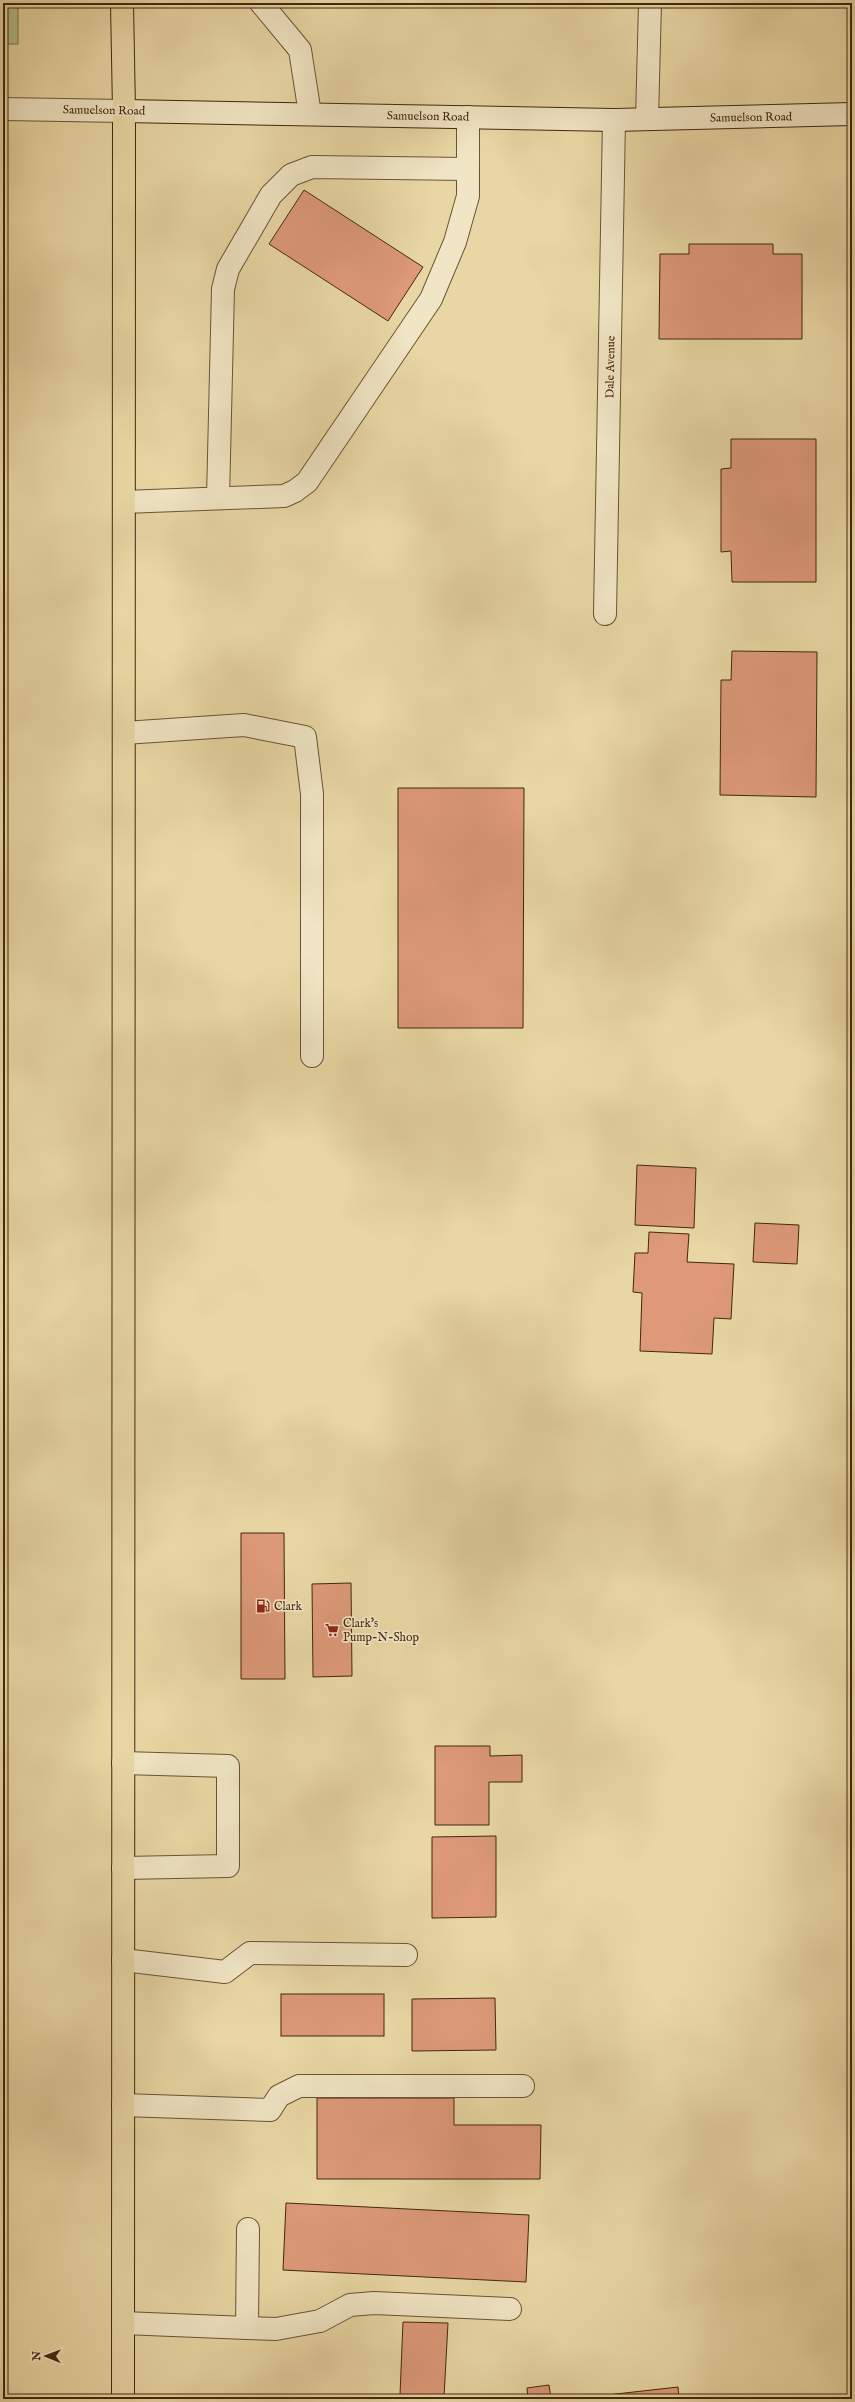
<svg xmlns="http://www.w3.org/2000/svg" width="855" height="2402" font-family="'IM FELL English',serif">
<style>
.green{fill:#b7be85;stroke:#7c724a}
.building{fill:#dd9979;stroke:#422710}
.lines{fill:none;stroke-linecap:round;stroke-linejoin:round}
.lane-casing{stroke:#6c5335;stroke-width:24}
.street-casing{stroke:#6c5335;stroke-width:24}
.secondary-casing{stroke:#422710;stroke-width:24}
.primary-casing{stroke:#422710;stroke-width:24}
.lane{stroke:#f0e5c4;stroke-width:22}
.street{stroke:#f0e5c4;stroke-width:22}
.secondary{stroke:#f0e5c4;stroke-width:22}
.primary{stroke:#e8d7a4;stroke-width:22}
.labels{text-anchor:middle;stroke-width:3.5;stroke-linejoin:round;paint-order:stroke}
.street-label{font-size:12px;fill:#422710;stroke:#f0e5c4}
.poi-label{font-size:12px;fill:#422710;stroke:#f0e5c4;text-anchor:start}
</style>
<rect width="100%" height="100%" fill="#e8d7a4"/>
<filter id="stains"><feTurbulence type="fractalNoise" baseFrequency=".005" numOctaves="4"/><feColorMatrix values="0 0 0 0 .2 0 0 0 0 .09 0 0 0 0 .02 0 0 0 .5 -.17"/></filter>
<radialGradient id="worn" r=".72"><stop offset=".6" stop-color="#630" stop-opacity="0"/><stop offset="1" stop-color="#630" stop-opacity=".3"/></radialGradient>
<!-- green -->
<rect class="green" x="3" y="3" width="15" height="41"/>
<!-- building -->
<g class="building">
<polygon points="304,190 423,267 388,321 269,244"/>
<polygon points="689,244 773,244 773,254 802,254 802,339 659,339 660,254 689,254"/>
<polygon points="731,439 816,439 816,582 732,582 731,551 721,552 721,469 731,468"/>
<polygon points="732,651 817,652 816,797 720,795 721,680 731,680"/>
<polygon points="398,788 524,788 523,1028 398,1028"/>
<polygon points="637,1165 696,1168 694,1228 635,1225"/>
<polygon points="755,1223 799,1225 797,1264 753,1262"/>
<polygon points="649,1232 689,1234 687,1262 734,1264 731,1319 714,1318 712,1354 640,1351 642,1293 633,1292 635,1253 648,1253"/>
<polygon points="241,1533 284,1533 285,1679 241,1679"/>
<polygon points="351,1583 352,1676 313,1677 312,1584"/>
<polygon points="435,1746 490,1746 490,1756 522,1755 522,1782 489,1782 489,1825 435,1825"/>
<polygon points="496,1836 496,1917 432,1918 432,1837"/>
<rect x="281" y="1994" width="103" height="42"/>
<polygon points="495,1998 496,2050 412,2051 412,1999"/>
<polygon points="317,2098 454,2098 454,2125 541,2125 540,2179 317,2179"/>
<polygon points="286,2203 529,2215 526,2282 283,2270"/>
<polygon points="403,2322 448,2323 444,2397 400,2395"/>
<polygon points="549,2385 551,2399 528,2399 527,2388"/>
<polygon points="678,2387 679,2399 607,2399 607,2395"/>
</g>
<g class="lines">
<!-- lane casing -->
<g class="lane-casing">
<g id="lane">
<polyline points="261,3 300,50 310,114"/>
<polyline points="647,119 650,3"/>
<polyline points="218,498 223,289 228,269 271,195 291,175 312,167 467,169"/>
<polyline points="124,502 284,496 295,491 307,482 431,299 455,242 468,196 468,117"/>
<polyline points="124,733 244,725 305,737 312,794 312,1056"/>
<polyline points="123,1763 228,1766 228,1866 123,1868"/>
<polyline points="123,1960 225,1972 250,1953 406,1955"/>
<polyline points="123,2105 270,2110 279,2096 299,2086 523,2086"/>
<polyline points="123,2323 247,2328 248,2229"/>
<polyline points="247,2328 276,2329 320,2321 350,2305 374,2303 510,2309"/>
</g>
</g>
<!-- street casing -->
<g class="street-casing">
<g id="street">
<polyline points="3,109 124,111"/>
<polyline points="605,614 614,120"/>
</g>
</g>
<!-- secondary casing -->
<g class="secondary-casing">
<polyline id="secondary" points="124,111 614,120 852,114"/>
</g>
<!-- primary casing -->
<g class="primary-casing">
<polyline id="primary" points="122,3 124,111 123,2399"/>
</g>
<!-- lane -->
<use href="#lane" class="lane"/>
<!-- street -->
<use href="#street" class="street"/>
<!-- secondary -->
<use href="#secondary" class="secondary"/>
<!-- primary -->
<use href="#primary" class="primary"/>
</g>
<!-- icons -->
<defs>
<g id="fuel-bare" transform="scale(1.08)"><path d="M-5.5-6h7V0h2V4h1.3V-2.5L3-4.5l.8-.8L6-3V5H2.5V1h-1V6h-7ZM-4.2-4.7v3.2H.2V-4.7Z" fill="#8f2418" stroke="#f0e5c4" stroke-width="2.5" paint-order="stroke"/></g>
<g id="supermarket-bare" transform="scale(1.08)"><path d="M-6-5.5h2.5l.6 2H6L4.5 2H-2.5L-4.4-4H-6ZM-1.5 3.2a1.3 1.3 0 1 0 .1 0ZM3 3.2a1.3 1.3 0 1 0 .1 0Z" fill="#8f2418" stroke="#f0e5c4" stroke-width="2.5" paint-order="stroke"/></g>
</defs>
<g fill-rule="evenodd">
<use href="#fuel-bare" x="263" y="1606"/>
<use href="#supermarket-bare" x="332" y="1630"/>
</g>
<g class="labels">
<!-- street labels -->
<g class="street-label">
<text transform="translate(104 110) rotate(1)" y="4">Samuelson Road</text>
<text transform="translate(428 116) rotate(1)" y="4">Samuelson Road</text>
<text transform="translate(751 117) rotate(-1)" y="4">Samuelson Road</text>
<text transform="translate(610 367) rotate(-89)" y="4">Dale Avenue</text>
</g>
<!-- poi labels -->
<g class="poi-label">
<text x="274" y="1610">Clark</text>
<text x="343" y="1627">Clark's<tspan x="343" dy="14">Pump-N-Shop</tspan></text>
</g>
</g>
<!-- margin -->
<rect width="855" height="2402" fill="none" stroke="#e8d7a4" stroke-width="16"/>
<rect x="4" y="4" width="847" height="2394" fill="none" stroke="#422710" stroke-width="2"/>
<rect x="8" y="8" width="839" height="2386" fill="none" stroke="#422710"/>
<!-- north arrow -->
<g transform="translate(46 2356) rotate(271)" stroke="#f0e5c4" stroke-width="3" paint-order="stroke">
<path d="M0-3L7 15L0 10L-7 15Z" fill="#422710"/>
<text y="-6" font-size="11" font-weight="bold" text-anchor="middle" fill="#422710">N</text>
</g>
<rect width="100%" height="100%" filter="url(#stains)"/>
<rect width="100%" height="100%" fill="url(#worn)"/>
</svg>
